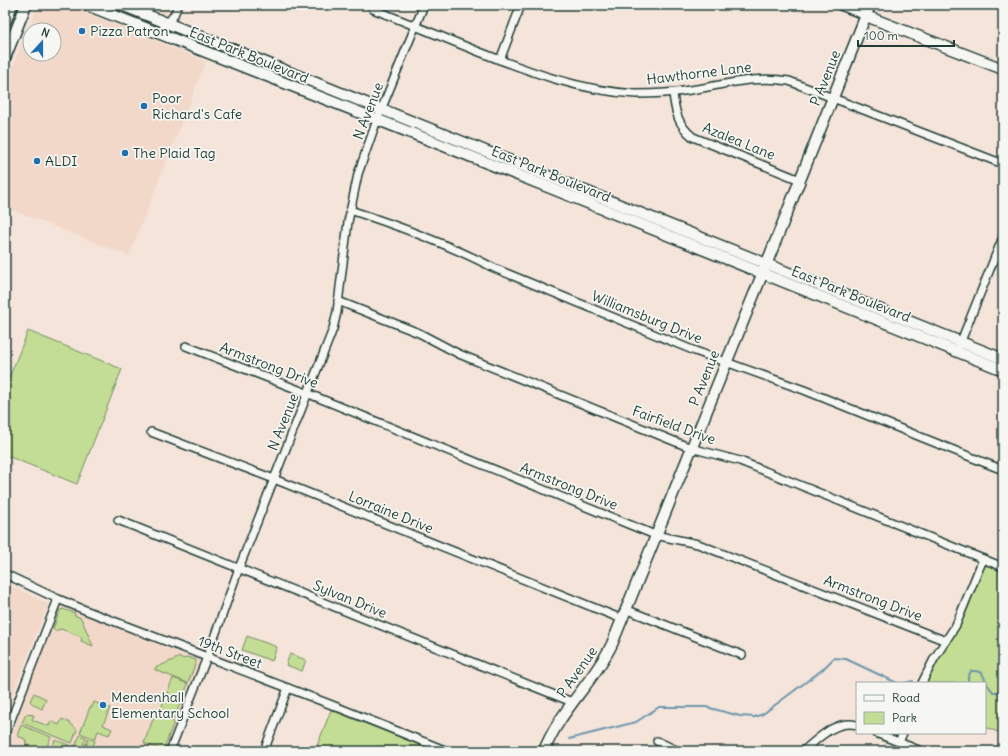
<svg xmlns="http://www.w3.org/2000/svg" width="1008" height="756" font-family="Delius,sans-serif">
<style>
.built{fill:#f2d8c9;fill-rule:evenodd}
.green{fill:#c3dd94;stroke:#718d64}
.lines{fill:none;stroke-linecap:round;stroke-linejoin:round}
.stream{stroke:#6e97ae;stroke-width:2}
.street-casing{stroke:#1f3d34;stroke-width:10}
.secondary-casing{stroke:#1f3d34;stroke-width:13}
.street{stroke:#f6f6f2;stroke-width:7}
.secondary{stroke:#f6f6f2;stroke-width:10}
.poi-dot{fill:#1f6fb2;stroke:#f6f6f2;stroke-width:1.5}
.labels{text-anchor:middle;stroke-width:3.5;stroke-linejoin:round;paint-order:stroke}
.poi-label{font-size:14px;fill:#1f3d34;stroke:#f6f6f2;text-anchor:start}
.street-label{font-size:14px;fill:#1f3d34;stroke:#f6f6f2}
</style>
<rect width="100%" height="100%" fill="#f4e4da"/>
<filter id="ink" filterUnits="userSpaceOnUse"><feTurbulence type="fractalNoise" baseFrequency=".025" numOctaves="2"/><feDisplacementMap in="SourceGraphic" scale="8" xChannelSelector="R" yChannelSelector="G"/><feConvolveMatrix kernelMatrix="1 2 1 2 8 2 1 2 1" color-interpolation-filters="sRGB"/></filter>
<g filter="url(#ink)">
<!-- built -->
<g class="built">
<path d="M38,5H67L206,61L129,256L5,207V85ZM30,30H54V54H30Z"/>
<polygon points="143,5 172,5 168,15"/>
<polygon points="5,583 48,604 5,714"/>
<polygon points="59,605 202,661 167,751 5,751"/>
</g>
<!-- green -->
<g class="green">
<polygon points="28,331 122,369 77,484 5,455 5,388"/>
<polygon points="988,565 1003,571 1003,734 985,727 985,683 926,683 933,667 958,630 982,569"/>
<polygon points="63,609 75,613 74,615 81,618 93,646 81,641 82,637 61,629 55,631 53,629 60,610"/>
<polygon points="247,636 277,647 272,661 242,650"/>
<polygon points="290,654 306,660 302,671 286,665"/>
<polygon points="180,657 184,659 187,657 196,660 196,662 188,683 155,670 155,668"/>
<polygon points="173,678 188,684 174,719 157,713 158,710 160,711"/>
<polygon points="34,693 46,699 42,709 34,705 30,701"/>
<polygon points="94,702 110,708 103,725 112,729 109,735 98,731 95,739 80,733 90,707 92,707"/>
<polygon points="331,710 435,751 315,751"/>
<path d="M26,714L34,715L32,720L49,726L51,721L59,725L62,719C68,721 73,725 77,730L72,743L22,723Z"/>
<polygon points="155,714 174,722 163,751 144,743"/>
<polygon points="21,725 51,737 45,751 28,751 25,739 17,736"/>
<polygon points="80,735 87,738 83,744 88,745 86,744 89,738 95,741 91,751 73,751"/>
<polygon points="55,740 69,745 67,751 51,751"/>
</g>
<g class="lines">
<!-- stream -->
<g class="stream">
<polyline points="1003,671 1003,672"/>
<polyline points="905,683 913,681"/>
<polyline points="968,683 968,677 971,671 976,671 982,673 987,684 993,692 1001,692 1003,690"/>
<polyline points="569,739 636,722 659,707 706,707 740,716 755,717 763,714 822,670 834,658 846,659 897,683"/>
</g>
<!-- street casing -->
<g class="street-casing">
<g id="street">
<polyline points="636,5 648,5"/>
<polyline points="838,5 866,16"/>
<path d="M373,9C407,23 442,37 477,51C528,71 580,91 636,94C654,94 673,93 690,90C724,85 755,75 789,81L1003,164"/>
<polyline points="159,34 174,15 178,5"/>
<polyline points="500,60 521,5"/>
<path d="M673,93C675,112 678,125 693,137L800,180"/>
<path d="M350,210C399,226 448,244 494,268L695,351L804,390L1003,470"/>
<polyline points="995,257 1003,260"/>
<polyline points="338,301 419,333 459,354 691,448 740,461 1003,567"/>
<polyline points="186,346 309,394 655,535 698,544 946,641"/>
<polyline points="959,346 1003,237"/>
<polyline points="151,432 274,479 622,619"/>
<polyline points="118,520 572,702"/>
<polyline points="5,574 58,599 90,612 332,705 447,751"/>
<polyline points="625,609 742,655"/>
<polyline points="922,683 934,659 956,625 983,559"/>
<polyline points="876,733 921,751"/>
<polyline points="5,735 58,599"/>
<polyline points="657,741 678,751"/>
<polyline points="899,742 903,733"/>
<polyline points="170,751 209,652 239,568 333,329 337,312 348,222 358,174 377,120 424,5"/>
<polyline points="264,751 288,688"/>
<path d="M803,751C818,739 836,719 857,725"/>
</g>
</g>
<!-- secondary casing -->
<g class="secondary-casing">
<g id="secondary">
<polyline points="87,5 543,185 1003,370"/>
<polyline points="122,5 1003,359"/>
<polyline points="866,16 1003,69"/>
<polyline points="5,22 12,5"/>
<polyline points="5,58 26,5"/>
<path d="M544,751C559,711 594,682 612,644L766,265L870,5"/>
</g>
</g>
<!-- street -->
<use href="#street" class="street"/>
<!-- secondary -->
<use href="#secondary" class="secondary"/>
</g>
</g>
<!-- markers -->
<g class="poi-dot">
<circle cx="82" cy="31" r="4"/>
<circle cx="144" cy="106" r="4"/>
<circle cx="125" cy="153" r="4"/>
<circle cx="37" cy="161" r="4"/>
<circle cx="103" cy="705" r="4"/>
</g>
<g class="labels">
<!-- poi labels -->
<g class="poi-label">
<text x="90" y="36">Pizza Patron</text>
<text x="152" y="103">Poor<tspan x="152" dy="16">Richard's Cafe</tspan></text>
<text x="133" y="158">The Plaid Tag</text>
<text x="45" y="166">ALDI</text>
<text x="111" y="702">Mendenhall<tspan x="111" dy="16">Elementary School</tspan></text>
</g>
<!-- street labels -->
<g class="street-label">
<text transform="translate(249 55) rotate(22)" y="5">East Park Boulevard</text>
<text transform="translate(699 73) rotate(-7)" y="5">Hawthorne Lane</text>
<text transform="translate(825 78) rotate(-68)" y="5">P Avenue</text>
<text transform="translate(368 111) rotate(-69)" y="5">N Avenue</text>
<text transform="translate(739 141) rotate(22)" y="5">Azalea Lane</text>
<text transform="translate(551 174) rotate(22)" y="5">East Park Boulevard</text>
<text transform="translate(851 294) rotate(22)" y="5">East Park Boulevard</text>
<text transform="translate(647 317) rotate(22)" y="5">Williamsburg Drive</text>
<text transform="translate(269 365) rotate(21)" y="5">Armstrong Drive</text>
<text transform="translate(704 378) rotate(-68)" y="5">P Avenue</text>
<text transform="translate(283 422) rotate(-68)" y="5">N Avenue</text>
<text transform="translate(674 425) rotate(20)" y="5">Fairfield Drive</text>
<text transform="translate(569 486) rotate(22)" y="5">Armstrong Drive</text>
<text transform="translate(391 512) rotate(22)" y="5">Lorraine Drive</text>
<text transform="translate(873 598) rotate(21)" y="5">Armstrong Drive</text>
<text transform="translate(350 599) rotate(22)" y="5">Sylvan Drive</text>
<text transform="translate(230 652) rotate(21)" y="5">19th Street</text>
<text transform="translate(577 672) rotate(-55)" y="5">P Avenue</text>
</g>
</g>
<!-- margin -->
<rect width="1008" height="756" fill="none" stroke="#f6f6f2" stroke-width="20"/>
<rect x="10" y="10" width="988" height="736" fill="none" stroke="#1f3d34" stroke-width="1.5" filter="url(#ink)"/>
<!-- legend -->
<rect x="856" y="682" width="130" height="52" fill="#f6f6f2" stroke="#a0aca6"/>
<rect x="864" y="695" width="20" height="6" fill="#f6f6f2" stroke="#a0aca6"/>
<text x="892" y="702" font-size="12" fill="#1f3d34">Road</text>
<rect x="864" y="712" width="20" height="12" fill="#c3dd94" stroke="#a0aca6"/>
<text x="892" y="722" font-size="12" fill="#1f3d34">Park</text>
<!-- north arrow -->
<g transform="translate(42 42) rotate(21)"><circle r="19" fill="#f6f6f2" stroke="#a0aca6"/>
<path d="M0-3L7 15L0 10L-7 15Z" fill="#1f6fb2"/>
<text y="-6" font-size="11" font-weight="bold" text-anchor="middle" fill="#1f3d34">N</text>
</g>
<!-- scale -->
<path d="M858 40v6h96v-6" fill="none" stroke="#1f3d34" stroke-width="2"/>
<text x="864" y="40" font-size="12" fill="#1f3d34" stroke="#f6f6f2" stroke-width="3" paint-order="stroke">100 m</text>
</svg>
